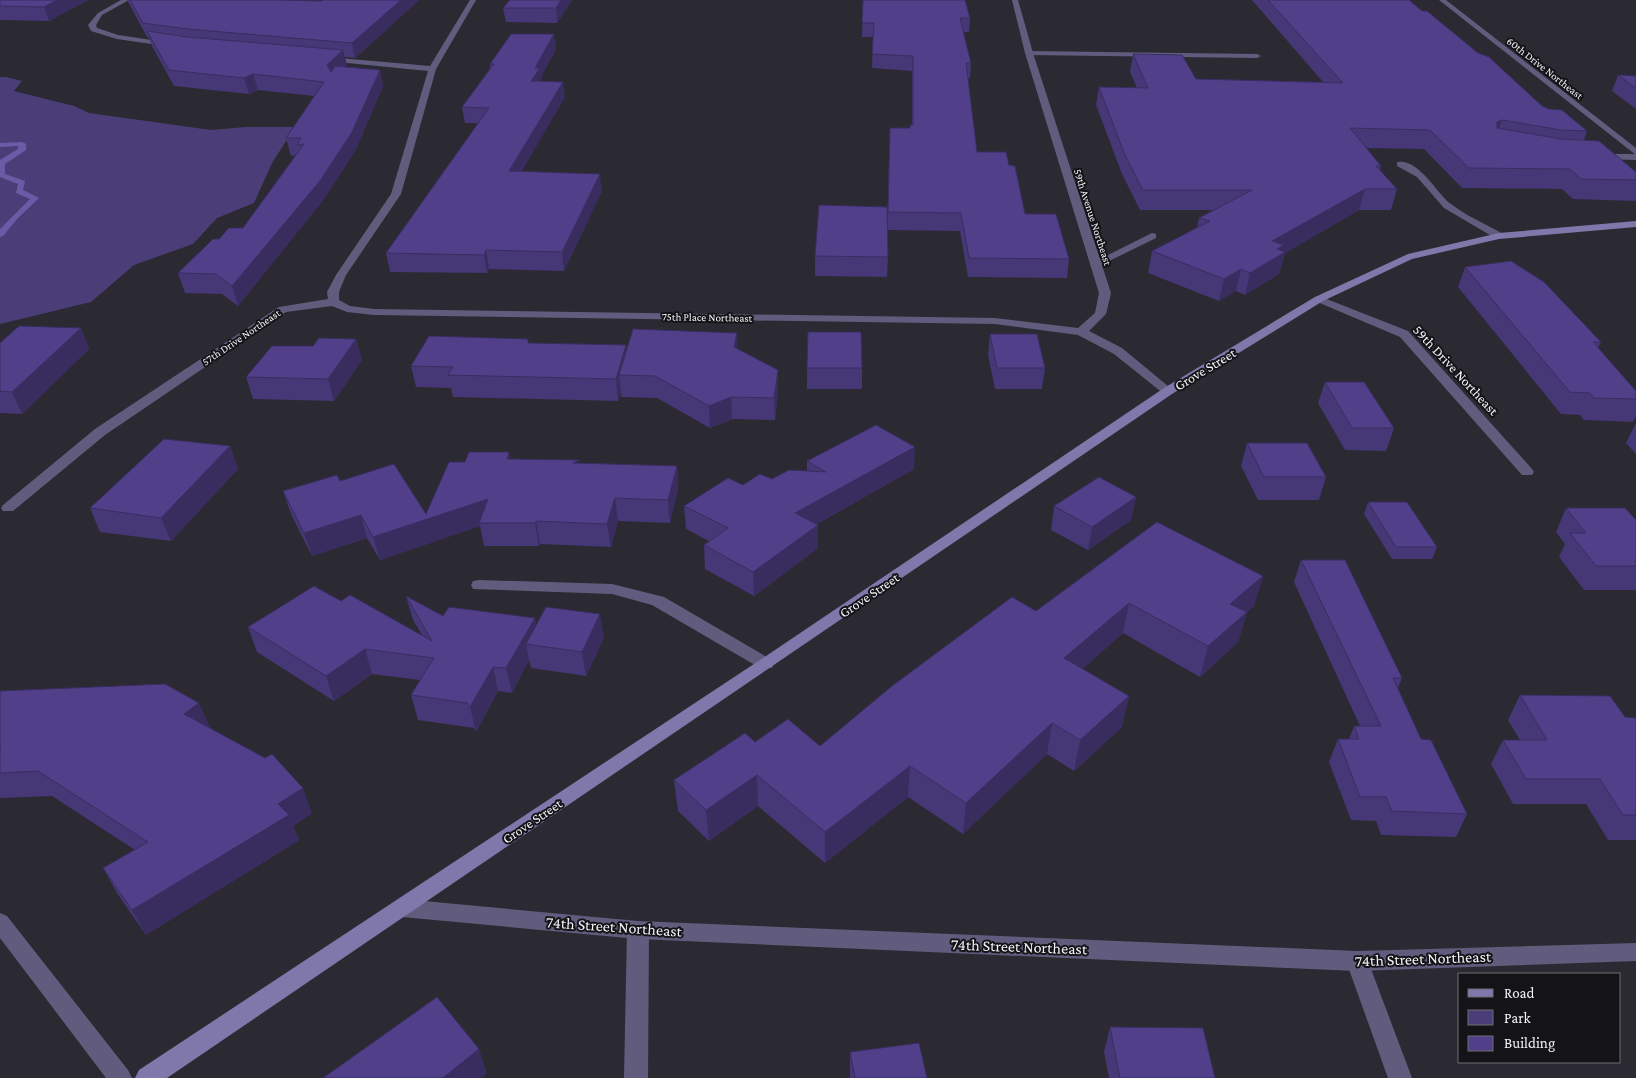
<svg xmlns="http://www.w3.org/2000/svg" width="1636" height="1078" font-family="'Crimson Pro',serif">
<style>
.green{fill:#4b3e78}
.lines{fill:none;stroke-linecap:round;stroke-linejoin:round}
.stream{fill:#6b5ba6;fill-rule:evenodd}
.lane{fill:#615c7d;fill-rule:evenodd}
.street{fill:#615c7d;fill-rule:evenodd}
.secondary{fill:#8077ab;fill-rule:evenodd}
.wall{fill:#463776}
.shaded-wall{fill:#392d60}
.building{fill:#514089;stroke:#392d60}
.labels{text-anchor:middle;stroke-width:4;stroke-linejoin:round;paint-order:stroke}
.far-street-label{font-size:11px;fill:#f4f3f8;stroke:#141317}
.street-label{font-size:14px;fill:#f4f3f8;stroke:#141317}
.near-street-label{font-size:16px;fill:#f4f3f8;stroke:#141317}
</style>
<rect width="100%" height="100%" fill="#2b2a32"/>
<!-- green -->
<polygon class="green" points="0,77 6,77 22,81 14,91 74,106 89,113 211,130 246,127 295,127 272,163 254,203 217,218 193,244 134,265 91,302 0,324"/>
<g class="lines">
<!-- stream -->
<polygon class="stream" points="22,142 26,144 26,150 5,164 5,174 25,181 23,190 39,198 17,219 3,236 0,237 0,229 30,199 16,193 18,184 0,177 0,160 18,149 18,146 0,147 0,143"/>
<!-- lane -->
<g class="lane">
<polygon points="1026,51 1257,54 1261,56 1257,58 1029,55 1025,53"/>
<polygon points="1595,154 1636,154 1636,160 1598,159 1595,158"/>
<path d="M1397,162C1419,158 1436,193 1451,204C1466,216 1486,224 1503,234V238H1495L1444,208L1417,177L1397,166Z"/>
<polygon points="1152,233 1156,234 1156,238 1099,266 1091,266 1090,264"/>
<polygon points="479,580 612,584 664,597 772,660 774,664 772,668 760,668 652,605 612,594 473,589 471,585 473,581"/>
<polygon points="0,913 7,916 128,1070 132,1078 106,1078 0,938"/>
<polygon points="638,921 645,924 649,930 648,1078 624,1078 627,930 631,924"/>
<polygon points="1357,951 1365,954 1368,961 1412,1078 1388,1078 1346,961 1349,954"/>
</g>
<!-- street -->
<g class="street">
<polygon points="121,0 129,0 102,15 96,25 97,28 118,35 172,43 172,47 117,39 91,31 88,25 98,13"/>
<polygon points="470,0 476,0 436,69 401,194 346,275 339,292 339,300 350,306 374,309 995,318 1078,328 1095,313 1099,293 1025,53 1012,0 1018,0 1033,53 1111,293 1106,314 1089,331 1122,348 1174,391 1172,394 1164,394 1114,354 1078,335 995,324 374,315 347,312 332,306 286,312 105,435 13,511 3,511 1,508 3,505 95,429 279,307 328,299 327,292 336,275 391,194 428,71 327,61 323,59 327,57 430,66"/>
<polygon points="1439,0 1446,0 1636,148 1636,155"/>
<polygon points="1319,296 1408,331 1532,469 1534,472 1532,475 1522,475 1400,337 1315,301 1315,297"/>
<polygon points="402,899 638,921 1357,951 1636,943 1636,961 1357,971 638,939 402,917 395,914 392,908 395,902"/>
</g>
<!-- secondary -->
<polygon class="secondary" points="1636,221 1636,227 1499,239 1412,259 1323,301 1172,394 167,1078 135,1078 139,1070 760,660 1164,388 1315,297 1408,254 1499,233"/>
</g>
<!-- wall -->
<g class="wall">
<polygon points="0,0 88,0 49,21 0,20"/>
<polygon points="127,0 276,0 322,1 323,0 419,0 355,58 345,57 347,66 345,67 380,70 383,86 356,149 324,199 238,306 222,294 185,293 178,273 219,239 243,228 296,155 291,156 286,138 314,96 258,90 249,94 174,86 152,46 149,38 147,37"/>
<polygon points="510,0 572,0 557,23 506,22 503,8"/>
<polygon points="863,0 970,18 969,32 963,32 971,63 970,78 968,78 977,152 1009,165 1025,214 1069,259 1067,278 968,277 960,231 887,230 888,257 887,277 815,276 815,256 887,229 890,128 910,128 912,125 912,71 872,68 873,37 862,37"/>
<polygon points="1252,0 1409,0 1422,11 1542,106 1587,131 1584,140 1636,172 1636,201 1573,199 1562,189 1462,188 1424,149 1366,148 1381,166 1380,170 1397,189 1391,210 1359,210 1285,253 1279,274 1245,295 1236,291 1219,301 1148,273 1152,251 1197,228 1199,218 1213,210 1140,210 1122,174 1096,105 1099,87 1137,88 1130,72 1133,54 1196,79 1323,82"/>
<polygon points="556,49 541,77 541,81 565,97 521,171 602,191 564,271 489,269 487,273 390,272 386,253 478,123 465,123 462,107 490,68 490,64"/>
<polygon points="1618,75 1636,76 1636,109 1612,91"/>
<polygon points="1465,267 1601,342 1598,348 1636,391 1636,416 1633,422 1584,420 1580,415 1561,414 1458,287"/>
<polygon points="81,328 89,349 22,414 0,413 0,343"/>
<polygon points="990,334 1045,368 1042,389 995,389 988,355"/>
<polygon points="356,339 362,360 334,401 253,399 246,377 313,346"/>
<polygon points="529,343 626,350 738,348 778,392 775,420 732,419 710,428 657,398 621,397 621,392 618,401 453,397 451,388 416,387 411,366"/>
<rect x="807" y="368" width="55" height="21"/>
<polygon points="1325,382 1394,428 1386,451 1345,450 1318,403"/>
<polygon points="1636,423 1636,454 1626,443"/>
<polygon points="1247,443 1326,477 1319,500 1258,500 1241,466"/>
<polygon points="230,446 238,469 171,541 100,532 90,508"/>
<polygon points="509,452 510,459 580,463 677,466 678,489 670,523 618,521 611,547 540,544 539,546 484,546 480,526 380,560 367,538 312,556 291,514 283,491 340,481 426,514 465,462"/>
<polygon points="807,461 914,469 817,524 818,548 754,596 705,569 704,545 709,541 686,529 684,506 743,485 772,479 807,471"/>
<polygon points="1136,497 1131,520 1088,550 1051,530 1054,506"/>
<polygon points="1368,502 1437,547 1432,559 1392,559 1364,514"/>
<polygon points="1566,508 1636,520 1636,590 1584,590 1559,557 1565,544 1556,532"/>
<polygon points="1301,560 1402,678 1398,688 1421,739 1467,814 1456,837 1381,835 1376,821 1351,820 1329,762 1338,739 1349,739 1354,726 1360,726 1294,582"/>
<polygon points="1263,576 1254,606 1247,612 1238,642 1200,677 1123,633 1082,669 1129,696 1122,727 1074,771 1047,754 963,834 908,797 825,863 758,806 709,841 678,811 674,780 755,742 820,746 1036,611"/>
<polygon points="406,596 443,616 535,618 536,625 604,638 586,676 531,668 529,660 512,693 498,691 476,732 474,728 418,720 411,695 420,680 372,674 334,701 257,652 248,627 341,601 422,635 413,620"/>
<polygon points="0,691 210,727 312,813 293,826 299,840 146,935 117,893 103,868 135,850 52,796 0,798"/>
<polygon points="1520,695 1625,717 1636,718 1636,840 1608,840 1586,804 1513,804 1491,764 1503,740 1520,740 1508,720"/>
<polygon points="1110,1027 1215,1078 1109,1078 1104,1052"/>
<polygon points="850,1052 927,1078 850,1078"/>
</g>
<!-- shaded-wall -->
<g class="shaded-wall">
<polygon points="57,0 88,0 49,21 44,7"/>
<polygon points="401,0 419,0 355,58 352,43"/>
<polygon points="561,0 572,0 557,23 556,8"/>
<polygon points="554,34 556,49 541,77 542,83 531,81 535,68"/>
<polygon points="343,50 347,66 330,80 327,65"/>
<polygon points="380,70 383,86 356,149 324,199 238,306 232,286"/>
<polygon points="253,74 258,90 249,94 244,78"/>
<polygon points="563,82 565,97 512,188 509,171"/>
<polygon points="1502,120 1495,139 1497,122"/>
<polygon points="600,174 602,191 564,271 562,252"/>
<polygon points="1365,189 1359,210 1285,253 1279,274 1245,295 1250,273 1272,241"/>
<polygon points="486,250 489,269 487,273 484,255"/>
<polygon points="1241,269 1236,291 1219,301 1224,279"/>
<polygon points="81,328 89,349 22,414 12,392"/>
<polygon points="737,333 738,354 734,347"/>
<polygon points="356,339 362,360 334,401 328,379"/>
<polygon points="626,345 628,367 619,375 621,392 618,401 616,379"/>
<polygon points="778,370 778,392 775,420 774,398"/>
<polygon points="731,397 732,419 710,428 709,406"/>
<polygon points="230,446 238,469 171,541 161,518"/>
<polygon points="915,447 914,469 795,536 795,513"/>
<polygon points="509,452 513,475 507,459"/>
<polygon points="677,466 678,489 670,523 668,500"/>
<polygon points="1136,497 1131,520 1088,550 1092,527"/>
<polygon points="615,498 618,521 611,547 607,524"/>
<polygon points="488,499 479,523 480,526 380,560 373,537"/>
<polygon points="361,515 367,538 312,556 304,533"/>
<polygon points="536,521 540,544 539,546 535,523"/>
<polygon points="818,525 818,548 754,596 753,572"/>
<polygon points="1263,576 1254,606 1222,634 1230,604"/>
<polygon points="1129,603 1123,633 1059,689 1064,658"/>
<polygon points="1247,612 1238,642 1200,677 1208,646"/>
<polygon points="600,614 604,638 586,676 582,652"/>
<polygon points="535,618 539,642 526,644 529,660 512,693 506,668"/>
<polygon points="365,649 372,674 334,701 326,676"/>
<polygon points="493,667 498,691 476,732 470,707"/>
<polygon points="1129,696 1122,727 1074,771 1080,740"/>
<polygon points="199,703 210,727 195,738 184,714"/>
<polygon points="1052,723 1047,754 963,834 966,803"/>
<polygon points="910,766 908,797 825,863 825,832"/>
<polygon points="757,775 758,806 709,841 706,810"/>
<polygon points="303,788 312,813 293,826 299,840 146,935 132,910 278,804"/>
<polygon points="479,1049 487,1074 481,1078 443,1078"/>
</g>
<!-- building -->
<g class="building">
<polygon points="0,0 57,0 44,7 0,6"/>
<polygon points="130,0 276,0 322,1 323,0 401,0 352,43 188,29 143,23"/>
<polygon points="510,0 561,0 556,8 503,8"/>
<polygon points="863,0 965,0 970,18 960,18 971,63 966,63 977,152 1006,152 1009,165 1015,166 1025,214 1056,214 1069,259 969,258 961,213 888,212 890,128 910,128 910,125 913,125 913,56 872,54 874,23 862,23"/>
<polygon points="1268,0 1409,0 1422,11 1427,11 1478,53 1489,57 1542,106 1549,109 1562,110 1587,131 1561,130 1502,120 1497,122 1497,128 1561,139 1599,141 1636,172 1636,180 1581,179 1570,169 1469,168 1430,130 1350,128 1381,166 1376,166 1397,189 1365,189 1272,241 1284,245 1277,249 1285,252 1250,273 1241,269 1224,279 1152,251 1210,221 1199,218 1252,190 1143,190 1125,155 1099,87 1148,88 1133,54 1182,55 1196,79 1343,83"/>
<polygon points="147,31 187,37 343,50 327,65 331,72 335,66 380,70 352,132 320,181 232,286 216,274 178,273 213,239 219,239 229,228 243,228 304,144 297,145 301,138 286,138 324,82 253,74 244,78 169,70"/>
<polygon points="511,34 554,34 535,68 540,68 531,81 563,82 509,171 600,174 562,252 486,250 484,255 386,253 489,108 462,107 494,64 490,64"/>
<polygon points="1618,75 1636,76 1636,88"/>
<polygon points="819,205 887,207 888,257 815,256"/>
<polygon points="1511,261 1544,282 1601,342 1593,342 1636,391 1636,399 1594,398 1590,393 1570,392 1465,267"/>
<polygon points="19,326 81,328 12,392 0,391 0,343"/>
<polygon points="633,329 737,333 734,347 778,370 774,398 731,397 709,406 655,376 619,375"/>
<polygon points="808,332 861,332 862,368 807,368"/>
<polygon points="990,334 1037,334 1045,368 997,368"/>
<polygon points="429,336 528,339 528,343 626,345 616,379 448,375 453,367 411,366"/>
<polygon points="319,338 356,339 328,379 246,377 272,346 313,346"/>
<polygon points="1325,382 1364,382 1394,428 1352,428"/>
<polygon points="876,425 915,447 795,513 818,525 753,572 704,545 728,528 684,506 728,478 743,485 760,474 772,479 789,470 826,472 807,461"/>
<polygon points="164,439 230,446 161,518 90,508"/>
<polygon points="1247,443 1307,443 1326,477 1264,477"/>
<polygon points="469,452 509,452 507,459 580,460 573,463 677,466 668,500 615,498 607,524 536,521 535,523 479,523 488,499 373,537 361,515 304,533 283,491 337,475 340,481 394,464 426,514 449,462 465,462"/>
<polygon points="1099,477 1136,497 1092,527 1054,506"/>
<polygon points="1368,502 1407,502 1437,547 1396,547"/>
<polygon points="1566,508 1625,508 1636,520 1636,566 1596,566 1570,533 1586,533"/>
<polygon points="1157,522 1263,576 1230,604 1247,612 1208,646 1129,603 1064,658 1129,696 1080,740 1052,723 966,803 910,766 825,832 757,775 706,810 674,780 745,733 755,742 788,719 820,746 892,686 1012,597 1036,611"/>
<polygon points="1301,560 1345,560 1402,678 1393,678 1421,739 1431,740 1467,814 1392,811 1386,797 1360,797 1338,739 1359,739 1354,726 1381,726"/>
<polygon points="314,586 341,601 350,595 432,641 406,596 443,616 449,607 535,618 506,668 493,667 470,707 467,703 411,695 434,658 365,649 326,676 248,627"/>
<polygon points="546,607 600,614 582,652 526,644"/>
<polygon points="165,684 199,703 184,714 265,758 272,754 303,788 278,804 289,815 132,910 103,868 148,842 38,771 0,773 0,748 1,746 0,746 0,691"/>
<polygon points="1520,695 1610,696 1625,717 1636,718 1636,815 1623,815 1600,779 1526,779 1503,740 1547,740"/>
<polygon points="437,997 479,1049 443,1078 323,1078"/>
<polygon points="1110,1027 1203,1028 1215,1078 1120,1078"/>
<polygon points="919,1043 927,1078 855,1078 850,1052"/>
</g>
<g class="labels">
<!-- far-street labels -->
<g class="far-street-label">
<text transform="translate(1545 68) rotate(38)" y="4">60th Drive Northeast</text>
<text transform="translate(1093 217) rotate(72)" y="4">59th Avenue Northeast</text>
<text transform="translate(707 317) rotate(1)" y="4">75th Place Northeast</text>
<text transform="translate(241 337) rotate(-34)" y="4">57th Drive Northeast</text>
</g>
<!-- street labels -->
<g class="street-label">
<text transform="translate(1205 369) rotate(-31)" y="5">Grove Street</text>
<text transform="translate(1456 370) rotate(47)" y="5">59th Drive Northeast</text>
<text transform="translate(869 595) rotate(-34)" y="5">Grove Street</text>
<text transform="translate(532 821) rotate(-34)" y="5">Grove Street</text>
</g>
<!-- near-street labels -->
<g class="near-street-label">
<text transform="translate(614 926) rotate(4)" y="6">74th Street Northeast</text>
<text transform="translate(1019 946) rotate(2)" y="6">74th Street Northeast</text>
<text transform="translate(1423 958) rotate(-2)" y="6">74th Street Northeast</text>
</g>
</g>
<!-- legend -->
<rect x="1458" y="973" width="162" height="90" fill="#141317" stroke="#6e6d71"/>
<rect x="1468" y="989" width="25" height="8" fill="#8077ab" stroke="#6e6d71"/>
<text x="1504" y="998" font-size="15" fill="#f4f3f8">Road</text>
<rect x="1468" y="1010" width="25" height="15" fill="#4b3e78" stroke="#6e6d71"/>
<text x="1504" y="1023" font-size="15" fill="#f4f3f8">Park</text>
<rect x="1468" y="1036" width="25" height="15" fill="#514089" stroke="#6e6d71"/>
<text x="1504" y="1048" font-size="15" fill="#f4f3f8">Building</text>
</svg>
